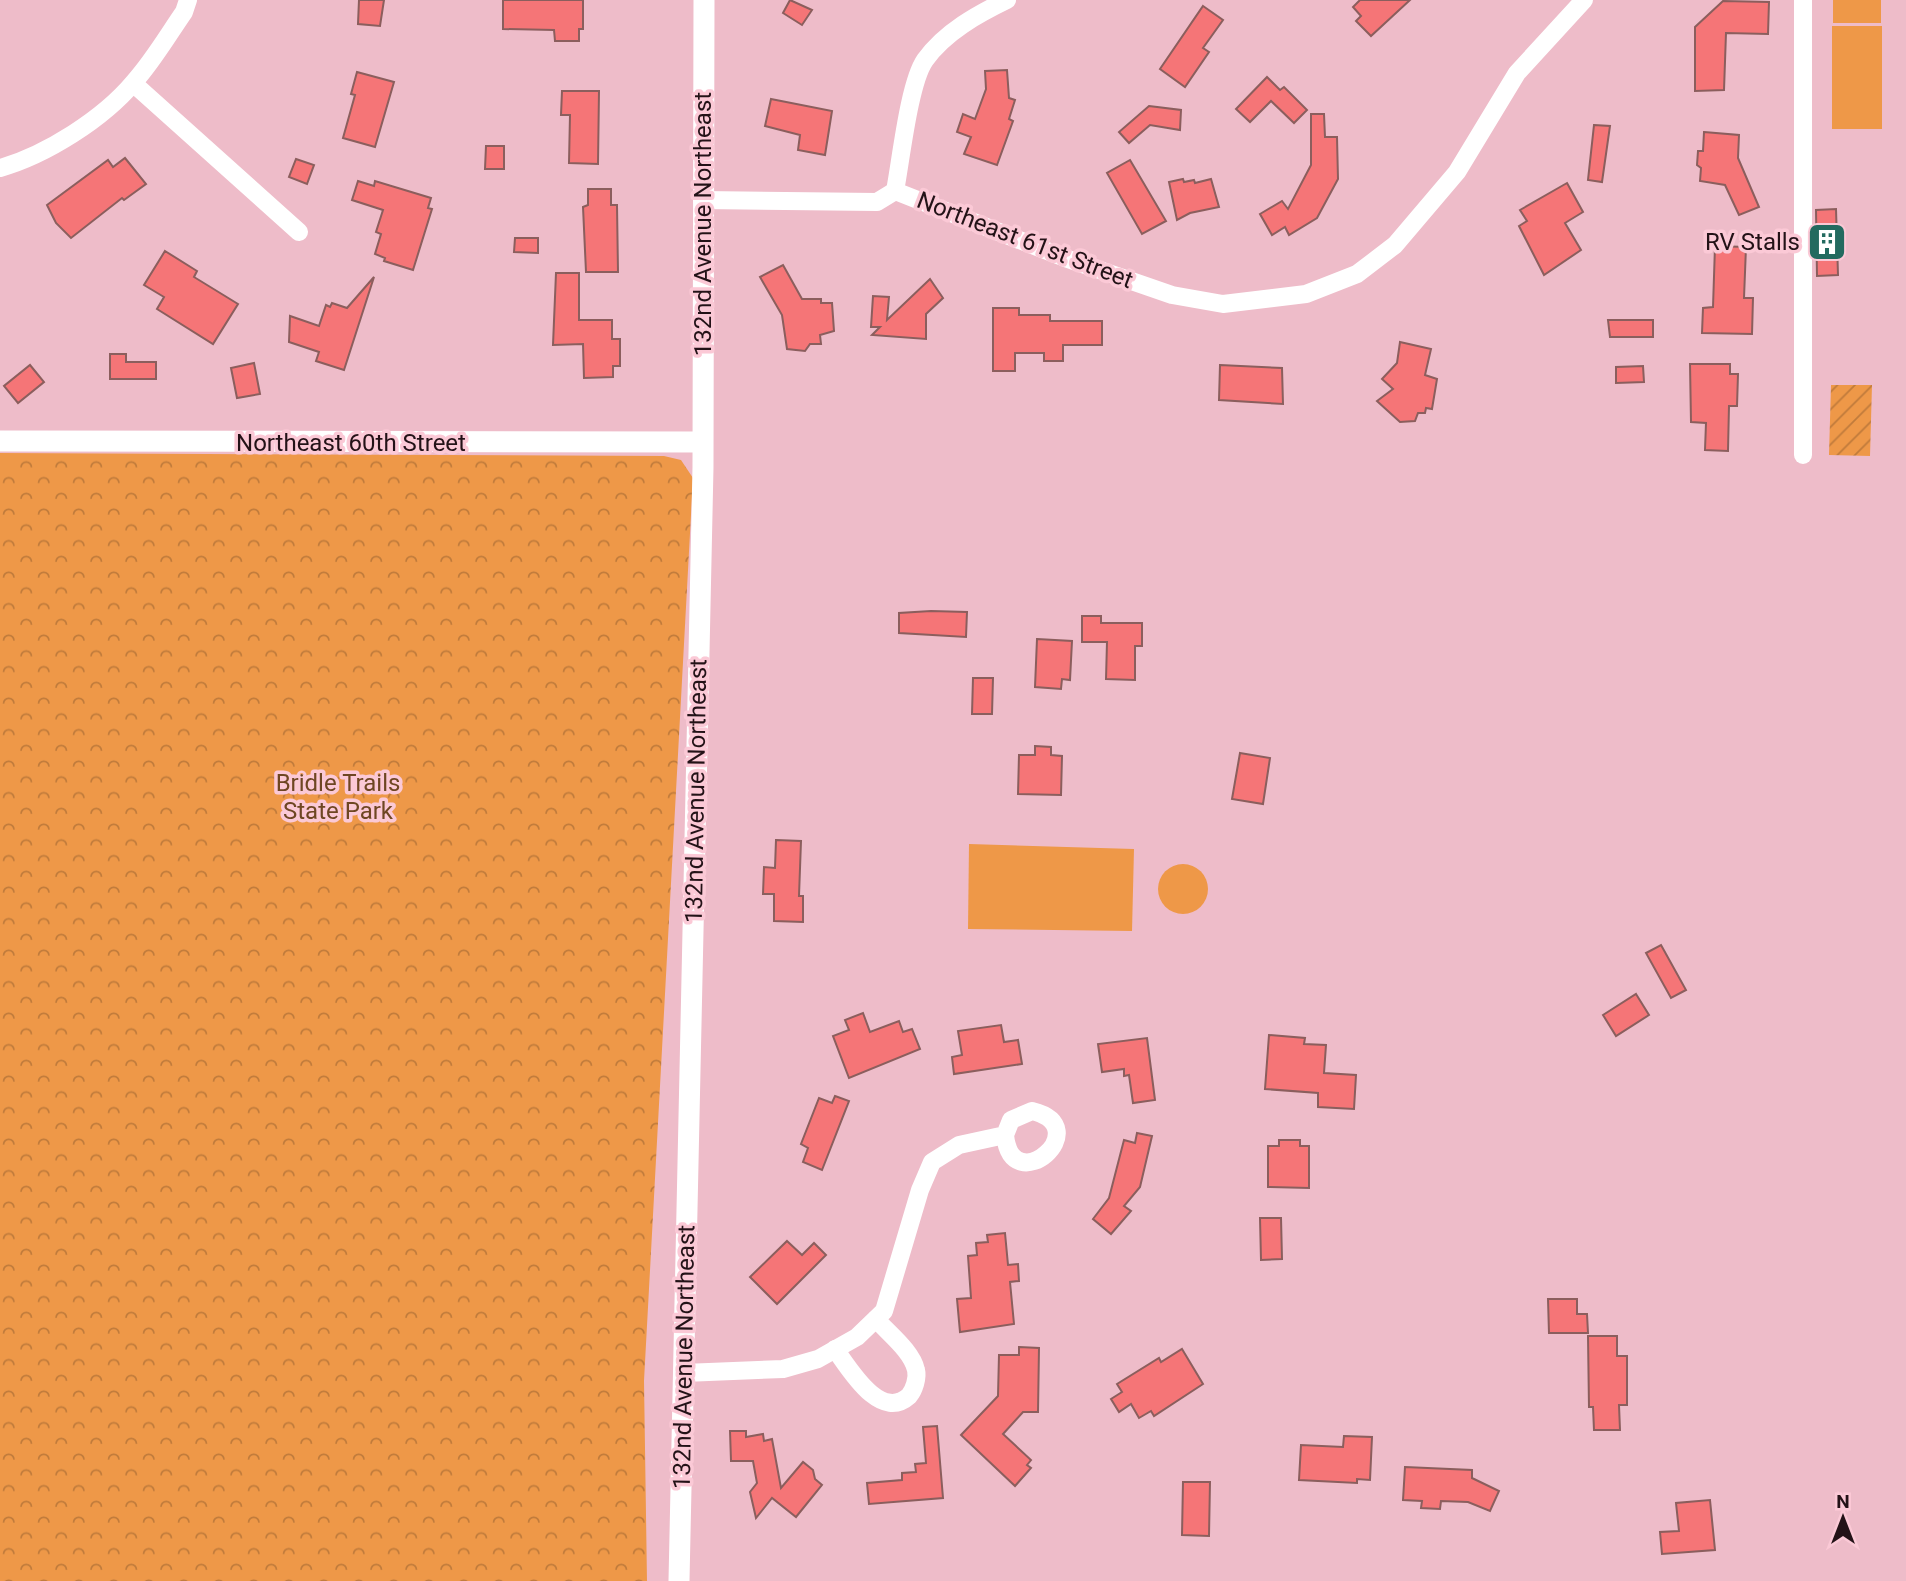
<svg xmlns="http://www.w3.org/2000/svg" width="1906" height="1581" font-family="Roboto,sans-serif">
<style>
.forest{fill:url(#forest-crowns)}
.garden{fill:url(#garden-furrows)}
.pitch{fill:#ee9848}
.building{fill:#f57577;stroke:#8b5e5d;stroke-width:2}
.lines{fill:none;stroke-linecap:round;stroke-linejoin:round}
.minor{stroke:#fff;stroke-width:18}
.tertiary{stroke:#fff;stroke-width:21}
.labels{text-anchor:middle;stroke-width:7;stroke-linejoin:round;paint-order:stroke}
.street-label{font-size:24px;fill:#231217;stroke:#fbc9d6}
.poi-label{font-size:24px;fill:#231217;stroke:#fbc9d6;text-anchor:end}
.park-label{font-size:24px;fill:#6e4622;stroke:#fbc9d6}
</style>
<defs>
<pattern id="forest-crowns" width="20" height="18" patternUnits="userSpaceOnUse" patternTransform="scale(1.75)"><rect width="20" height="18" fill="#ee9848"/><path d="M2 6a3 3 0 1 1 6 0M12 15a3 3 0 1 1 6 0" fill="none" stroke="#c07b3b"/></pattern>
<pattern id="garden-furrows" width="10" height="10" patternUnits="userSpaceOnUse" patternTransform="scale(1.75)"><rect width="10" height="10" fill="#ee9848"/><path d="M-1 1l2-2M0 10L10 0M9 11l2-2" fill="none" stroke="#c07b3b"/></pattern>
</defs>
<rect width="100%" height="100%" fill="#eebcc9"/>
<!-- forest -->
<polygon class="forest" points="0,453 664,456 681,460 693,478 644,1381 647,1581 0,1581"/>
<!-- garden -->
<polygon class="garden" points="1831,385 1872,385 1870,456 1829,455"/>
<!-- pitch -->
<g class="pitch">
<rect x="1833" y="0" width="48" height="23"/>
<rect x="1832" y="26" width="50" height="103"/>
<polygon points="969,844 1134,849 1132,931 968,929"/>
<circle cx="1183" cy="889" r="25"/>
</g>
<!-- building -->
<g class="building">
<polygon points="359,0 384,0 380,26 358,24"/>
<polygon points="503,0 583,0 583,29 579,29 579,41 555,41 554,30 503,29"/>
<polygon points="790,0 812,10 802,25 783,13"/>
<polygon points="1360,0 1410,0 1371,36 1356,21 1361,16 1353,7"/>
<polygon points="1723,1 1769,2 1768,34 1726,33 1724,90 1695,91 1695,27"/>
<polygon points="1203,6 1223,20 1203,48 1209,52 1185,87 1160,69"/>
<polygon points="1007,70 1009,98 1015,100 1009,119 1013,121 997,165 964,154 971,137 957,132 963,114 975,119 986,89 985,71"/>
<polygon points="357,72 394,82 375,147 343,138 355,95 351,94"/>
<polygon points="1267,77 1280,90 1284,87 1307,110 1294,123 1271,101 1250,122 1236,109"/>
<polygon points="562,91 599,91 598,164 569,163 570,115 561,115"/>
<polygon points="771,99 832,111 825,155 798,150 800,135 765,126"/>
<polygon points="1149,106 1181,110 1180,130 1150,125 1129,143 1119,132"/>
<polygon points="1311,114 1324,114 1325,137 1337,137 1338,179 1317,218 1289,235 1285,227 1272,235 1260,214 1282,201 1288,209 1311,165"/>
<polygon points="1594,125 1610,126 1602,182 1588,180"/>
<polygon points="1704,132 1739,135 1738,158 1759,207 1739,215 1725,185 1700,181 1701,168 1697,165 1698,151 1703,151"/>
<polygon points="486,146 504,146 504,169 485,169"/>
<polygon points="125,158 146,184 124,200 122,198 71,238 56,223 47,205 108,160 113,167"/>
<polygon points="296,159 314,165 307,184 289,177"/>
<polygon points="1130,160 1166,221 1142,234 1107,173"/>
<polygon points="1183,179 1184,182 1194,180 1195,183 1211,179 1219,207 1190,213 1177,220 1169,182"/>
<polygon points="358,181 374,186 375,181 431,198 428,208 432,209 413,270 384,261 385,258 375,254 381,234 376,232 383,210 352,200"/>
<polygon points="1567,183 1583,212 1565,223 1581,250 1544,275 1519,226 1527,221 1520,210"/>
<polygon points="588,189 611,189 611,205 617,205 618,272 586,272 583,207 588,205"/>
<polygon points="1836,209 1838,275 1817,276 1816,210"/>
<polygon points="515,238 538,238 538,253 514,252"/>
<polygon points="1715,246 1746,247 1744,298 1753,298 1752,334 1702,333 1703,308 1713,307"/>
<polygon points="165,251 197,271 194,277 238,304 213,344 157,309 164,297 144,285"/>
<polygon points="783,265 802,299 821,299 821,303 832,303 834,331 820,335 821,344 810,344 805,351 787,349 782,315 760,277"/>
<polygon points="556,273 579,273 579,320 612,320 612,339 620,339 620,366 613,366 613,377 584,378 583,344 553,345"/>
<polygon points="374,277 344,370 316,361 319,352 289,342 290,316 319,326 326,305 330,307 332,303 347,308"/>
<polygon points="930,279 943,298 926,314 926,339 872,335 880,327 871,327 873,296 889,297 887,320"/>
<polygon points="993,308 1019,308 1019,315 1050,315 1050,321 1102,321 1102,345 1063,345 1063,361 1044,361 1044,353 1015,353 1015,371 993,371"/>
<polygon points="1608,320 1653,320 1653,337 1610,337"/>
<polygon points="1400,342 1431,349 1425,375 1437,379 1432,409 1426,408 1425,413 1418,413 1415,421 1400,422 1377,401 1393,389 1382,379 1397,363"/>
<polygon points="110,354 126,354 126,362 156,362 156,379 110,379"/>
<polygon points="254,363 260,394 237,398 231,368"/>
<polygon points="1690,364 1730,364 1730,374 1738,374 1737,406 1729,406 1728,451 1705,450 1706,423 1691,422"/>
<polygon points="30,365 44,382 18,403 4,386"/>
<polygon points="1220,365 1282,368 1283,404 1219,400"/>
<polygon points="1643,366 1644,382 1616,383 1616,367"/>
<polygon points="931,611 967,612 966,637 899,633 899,613"/>
<polygon points="1082,616 1101,616 1101,623 1142,623 1142,646 1135,646 1135,680 1106,679 1107,642 1082,642"/>
<polygon points="1037,639 1072,641 1070,680 1062,679 1061,689 1035,687"/>
<polygon points="973,678 993,678 992,714 972,714"/>
<polygon points="1035,746 1051,747 1051,755 1062,756 1061,795 1018,794 1019,755 1035,755"/>
<polygon points="1240,753 1270,758 1263,804 1232,799"/>
<polygon points="776,840 801,841 799,896 803,896 803,922 774,921 774,894 763,894 764,867 775,868"/>
<polygon points="1661,945 1686,990 1671,998 1646,953"/>
<polygon points="1636,994 1649,1015 1616,1036 1603,1015"/>
<polygon points="863,1013 870,1032 899,1021 903,1032 912,1029 920,1049 849,1078 833,1036 849,1030 845,1020"/>
<polygon points="1001,1025 1004,1042 1018,1040 1022,1064 954,1074 952,1057 962,1055 958,1031"/>
<polygon points="1269,1035 1305,1038 1304,1044 1326,1045 1324,1073 1356,1075 1354,1109 1318,1107 1318,1093 1265,1089"/>
<polygon points="1147,1038 1155,1100 1133,1103 1129,1075 1124,1076 1124,1069 1102,1072 1098,1044"/>
<polygon points="835,1096 849,1101 822,1170 803,1162 808,1148 801,1144 819,1098 832,1103"/>
<polygon points="1137,1133 1152,1136 1140,1187 1124,1206 1131,1211 1111,1234 1093,1219 1109,1198 1124,1140 1135,1143"/>
<polygon points="1279,1140 1300,1140 1300,1146 1309,1146 1309,1188 1268,1187 1268,1146 1279,1146"/>
<polygon points="1260,1218 1281,1218 1282,1259 1261,1260"/>
<polygon points="1005,1233 1008,1265 1018,1264 1019,1281 1010,1282 1014,1324 960,1332 957,1299 971,1298 968,1256 977,1255 976,1243 988,1242 987,1235"/>
<polygon points="787,1241 802,1255 814,1243 826,1255 777,1304 750,1277"/>
<polygon points="1548,1299 1577,1299 1577,1314 1587,1314 1588,1333 1549,1333"/>
<polygon points="1588,1336 1617,1336 1617,1356 1627,1356 1627,1405 1619,1405 1620,1430 1594,1430 1593,1407 1589,1407"/>
<polygon points="1019,1347 1039,1348 1038,1412 1023,1412 1003,1434 1031,1460 1027,1465 1031,1468 1015,1486 961,1435 998,1396 999,1355 1019,1355"/>
<polygon points="1182,1349 1203,1384 1154,1416 1151,1411 1139,1418 1131,1404 1119,1412 1111,1399 1122,1392 1117,1384 1159,1358 1161,1362"/>
<polygon points="937,1426 943,1498 869,1504 867,1483 902,1480 902,1473 916,1472 915,1464 926,1463 923,1427"/>
<polygon points="730,1431 746,1431 746,1437 763,1434 764,1441 772,1439 781,1488 803,1462 813,1470 815,1479 822,1485 796,1517 772,1498 756,1518 750,1492 757,1483 753,1461 731,1461"/>
<polygon points="1344,1436 1372,1437 1370,1480 1357,1479 1357,1483 1299,1480 1301,1445 1343,1447"/>
<polygon points="1405,1467 1472,1470 1472,1478 1499,1491 1490,1511 1468,1502 1441,1501 1440,1509 1421,1508 1422,1501 1403,1500"/>
<polygon points="1183,1482 1210,1482 1209,1536 1182,1535"/>
<polygon points="1710,1500 1715,1550 1662,1554 1660,1532 1679,1531 1676,1503"/>
</g>
<g class="lines">
<!-- minor -->
<g class="minor">
<polyline points="134,84 299,232"/>
<path d="M0,168C46,155 103,119 134,82C153,61 168,35 184,12L188,0"/>
<path d="M895,191C901,160 909,83 925,60C945,32 978,14 1007,0"/>
<polyline points="702,200 877,202 895,191 1065,258 1172,295 1223,304 1306,294 1357,274 1395,245 1457,172 1517,73 1584,0"/>
<polyline points="1803,455 1803,0"/>
<path d="M835,1349C849,1368 880,1422 909,1396C914,1390 918,1378 916,1370C912,1351 888,1333 876,1319"/>
<path d="M684,1373L783,1369L818,1359L857,1337L884,1311L920,1190L932,1162L959,1145L1005,1135C1012,1202 1098,1127 1032,1111L1011,1120L1005,1135"/>
</g>
<!-- tertiary -->
<g class="tertiary">
<polyline points="0,441 702,442"/>
<polyline points="679,1581 703,467 704,0"/>
</g>
</g>
<!-- icons -->
<defs>
<g id="building-square" transform="scale(2.0125)"><rect x="-9" y="-9" width="18" height="18" rx="4" fill="#236a5f" stroke="#fbc9d6"/><path d="M-4-6H4V6H1V3H-1V6H-4ZM-2.5-4.3h1.7v1.8h-1.7ZM.8-4.3h1.7v1.8H.8ZM-2.5-1h1.7V.8h-1.7ZM.8-1h1.7V.8H.8Z" fill="#fff"/></g>
</defs>
<g fill-rule="evenodd">
<use href="#building-square" x="1827" y="242"/>
</g>
<g class="labels">
<!-- street labels -->
<g class="street-label">
<text transform="translate(703 224) rotate(-90)" y="8">132nd Avenue Northeast</text>
<text transform="translate(1025 240) rotate(21)" y="8">Northeast 61st Street</text>
<text x="351" y="451">Northeast 60th Street</text>
<text transform="translate(696 791) rotate(-89)" y="8">132nd Avenue Northeast</text>
<text transform="translate(684 1357) rotate(-89)" y="8">132nd Avenue Northeast</text>
</g>
<!-- poi labels -->
<g class="poi-label">
<text x="1800" y="250">RV Stalls</text>
</g>
<!-- park labels -->
<g class="park-label">
<text x="338" y="791">Bridle Trails<tspan x="338" dy="28">State Park</tspan></text>
</g>
</g>
<!-- north arrow -->
<g transform="translate(1843 1518)" stroke="#fbc9d6" stroke-width="5" paint-order="stroke">
<path d="M0-5L12 26L0 18L-12 26Z" fill="#231217"/>
<text y="-10" font-size="19" font-weight="bold" text-anchor="middle" fill="#231217">N</text>
</g>
</svg>
